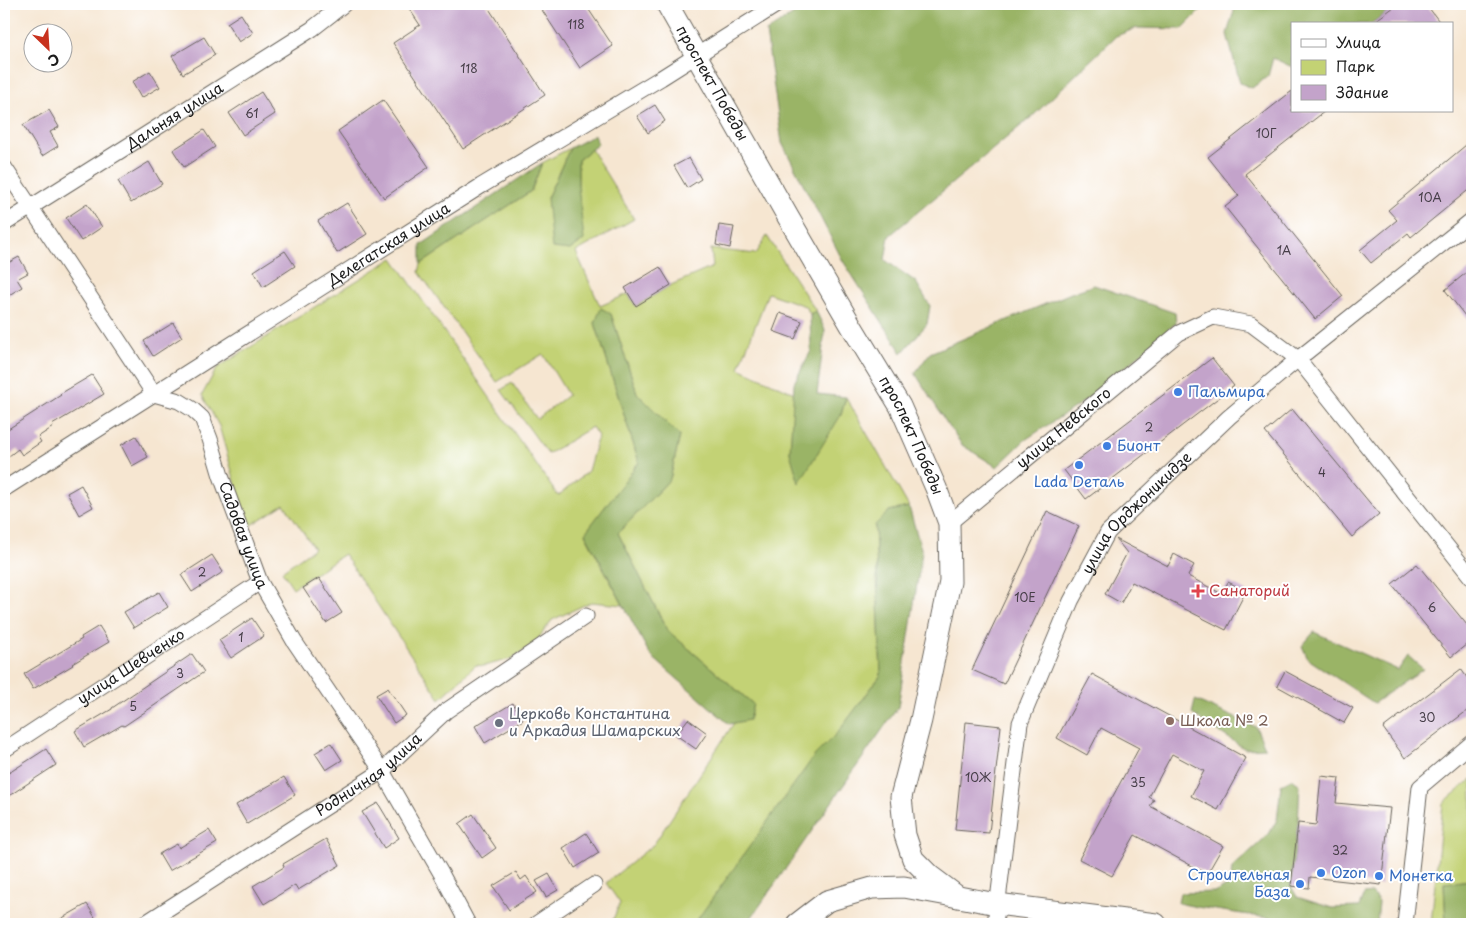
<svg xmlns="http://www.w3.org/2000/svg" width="1476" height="928" font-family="'Playpen Sans',sans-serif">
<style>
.green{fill:#c3d274;stroke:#707748}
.forest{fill:#9ab466;stroke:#5b6841}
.building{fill:#c3a3ca}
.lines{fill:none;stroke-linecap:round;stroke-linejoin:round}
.street-casing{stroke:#68635b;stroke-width:17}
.secondary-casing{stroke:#68635b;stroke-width:23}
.street{stroke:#fff;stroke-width:15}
.secondary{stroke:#fff;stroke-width:21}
.shop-dot{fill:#3f7fe0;stroke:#fff;stroke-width:2}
.health-dot{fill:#e0444e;stroke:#fff;stroke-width:2}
.education-dot{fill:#8d6e63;stroke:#fff;stroke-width:2}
.worship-dot{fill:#6b7280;stroke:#fff;stroke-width:2}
.labels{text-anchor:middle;stroke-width:4;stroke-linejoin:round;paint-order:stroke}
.number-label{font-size:12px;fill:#463e48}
.street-label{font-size:15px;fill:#1c1c1c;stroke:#fff}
.shop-label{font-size:15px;fill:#366cbe;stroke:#fff;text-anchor:start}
.health-label{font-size:15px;fill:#be3a42;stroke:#fff;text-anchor:start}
.worship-label{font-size:15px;fill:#5b616d;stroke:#fff;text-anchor:start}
.education-label{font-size:15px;fill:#785e54;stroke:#fff;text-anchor:start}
</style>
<rect width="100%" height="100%" fill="#fff"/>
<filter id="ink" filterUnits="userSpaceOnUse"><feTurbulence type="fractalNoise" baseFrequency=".02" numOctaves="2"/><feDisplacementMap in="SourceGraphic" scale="10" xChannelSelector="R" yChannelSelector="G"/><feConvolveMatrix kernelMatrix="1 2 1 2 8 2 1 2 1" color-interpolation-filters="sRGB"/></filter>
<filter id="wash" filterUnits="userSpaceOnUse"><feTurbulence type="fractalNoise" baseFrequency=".0096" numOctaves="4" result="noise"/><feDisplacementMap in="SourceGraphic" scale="20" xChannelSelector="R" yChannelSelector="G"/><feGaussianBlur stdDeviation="1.12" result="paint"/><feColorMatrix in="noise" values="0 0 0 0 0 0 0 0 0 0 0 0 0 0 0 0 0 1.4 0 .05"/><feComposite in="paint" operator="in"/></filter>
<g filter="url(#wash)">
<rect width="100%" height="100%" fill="#f6e6d1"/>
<!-- green -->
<g class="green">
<polygon points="570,148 547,198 578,185 578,160 591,149 634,219 576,252 600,306 628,294 636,306 671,285 713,267 711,249 756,254 767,236 816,311 810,314 805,306 768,293 739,368 794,393 790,453 841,415 846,397 909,507 889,511 875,526 881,675 696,924 611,924 620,903 606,883 654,844 734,723 749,719 753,704 667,630 618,533 670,479 680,436 637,393 611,314 595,323 639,462 585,534 623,605 591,602 552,620 535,643 511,659 484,666 476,665 440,699 344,554 293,588 282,571 314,548 284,504 248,527 219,426 202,395 217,368 393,258 558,496 588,471 598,436 592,427 548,454 501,390 512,383 537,419 568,395 543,354 497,382 419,272 421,264 531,191 542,163"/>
<polygon points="1472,779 1472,880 1444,883 1446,924 1431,924 1443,803"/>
</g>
<!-- forest -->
<g class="forest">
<polygon points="809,4 1207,4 1182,29 1137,28 1116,36 1035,114 889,236 885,260 916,282 930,306 927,324 902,353 843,261 782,143 766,32"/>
<polygon points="1236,4 1389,4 1390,10 1371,24 1292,24 1292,67 1273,58 1268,76 1252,88 1240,83 1227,34"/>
<polygon points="594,135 598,144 578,160 578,185 584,240 570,250 552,248 547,198 570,148"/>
<polygon points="542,163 531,191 421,264 421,245"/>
<polygon points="1094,285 1175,313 1176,323 1092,396 1025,440 997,467 962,445 946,422 915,373 930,353 1071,293"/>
<polygon points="601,308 611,314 637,393 680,436 670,479 618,533 667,630 753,704 749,720 729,724 650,655 585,533 639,462 595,323"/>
<polygon points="816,311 825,330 817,394 846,397 841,415 799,483 790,453 794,383 811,351 810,314"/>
<polygon points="909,507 922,552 898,707 747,924 694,924 815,755 839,731 881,675 875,525 889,511"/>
<polygon points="1314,632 1398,670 1408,656 1423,669 1374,703 1308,659 1302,646"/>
<polygon points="1195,700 1256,727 1265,748 1245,749 1192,714"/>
<polygon points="1292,779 1300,785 1298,823 1291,886 1297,897 1332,908 1359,907 1364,894 1372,893 1379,902 1377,924 1307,924 1197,907 1178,903 1180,893 1216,892 1230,884 1232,868 1269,834 1277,820 1281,785"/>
<polygon points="1472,880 1472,924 1446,924 1444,883"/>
</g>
<g id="blocks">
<!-- building -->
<g class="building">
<polygon points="406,4 486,4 545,95 463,149 393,43 420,25"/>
<polygon points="538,4 585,4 613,46 580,68"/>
<polygon points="1398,4 1426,4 1441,24 1371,24"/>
<polygon points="241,14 253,33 239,42 227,23"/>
<polygon points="204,37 215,55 183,74 172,56"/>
<polygon points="150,71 160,87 141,98 132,82"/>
<polygon points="1292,91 1292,111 1325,111 1245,174 1343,296 1315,319 1225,207 1239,196 1208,157"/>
<polygon points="261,92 275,114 243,135 229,113"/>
<polygon points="383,100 429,167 384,198 338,131"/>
<polygon points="655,105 665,121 648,133 637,116"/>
<polygon points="49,110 59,127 50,132 58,146 42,156 23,125"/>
<polygon points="204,130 215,147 184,167 173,150"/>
<polygon points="1472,140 1472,187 1411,237 1408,233 1371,263 1360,250 1397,220 1388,210"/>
<polygon points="689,158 701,179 687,188 674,166"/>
<polygon points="149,162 162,184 131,203 118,181"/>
<polygon points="347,203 367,234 337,253 318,221"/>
<polygon points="87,204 102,227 81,241 66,218"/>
<polygon points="719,225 734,227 730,248 716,245"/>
<polygon points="285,251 295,266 263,287 254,271"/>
<polygon points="4,255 8,263 19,257 28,273 17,279 22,287 4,298"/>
<polygon points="660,267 671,285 636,306 625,288"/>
<polygon points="1472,268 1472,325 1445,290"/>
<polygon points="780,313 802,321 795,339 773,331"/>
<polygon points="173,323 182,337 153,356 144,341"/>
<polygon points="1212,358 1234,386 1086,499 1064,470"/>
<polygon points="92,375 104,394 52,425 53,427 38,437 41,442 22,455 18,449 4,460 4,429 8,429 61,395 60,394"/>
<polygon points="1292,409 1379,514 1352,537 1265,432"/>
<polygon points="136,436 148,457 132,466 121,445"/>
<polygon points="81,485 93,507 79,515 67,493"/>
<polygon points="1047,511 1079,526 1004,684 972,670"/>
<polygon points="1116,539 1168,566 1174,554 1194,565 1188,576 1222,594 1228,582 1246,591 1226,630 1132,582 1121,603 1105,594 1127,553"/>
<polygon points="212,555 223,572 192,592 181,575"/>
<polygon points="1417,564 1472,631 1472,640 1451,657 1392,584"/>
<polygon points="319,578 342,613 326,623 303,588"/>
<polygon points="159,592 168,607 134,628 124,612"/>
<polygon points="252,618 264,636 231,658 219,640"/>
<polygon points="99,626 109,642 72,664 73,665 33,689 24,674 82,639 81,637"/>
<polygon points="192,654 204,672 124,726 122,725 84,747 75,731 112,709 112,708"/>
<polygon points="1461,669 1472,685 1472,707 1405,758 1383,728"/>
<polygon points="1285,671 1353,708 1344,723 1277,686"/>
<polygon points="1092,674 1246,758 1218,810 1191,796 1204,771 1172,754 1149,797 1154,800 1150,806 1223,846 1207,874 1135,835 1112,876 1079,859 1139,748 1101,728 1087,755 1057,738"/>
<polygon points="388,688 406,715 394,723 376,695"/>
<polygon points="513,703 523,720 485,743 475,726"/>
<polygon points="688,719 707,733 696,749 676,735"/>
<polygon points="966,722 1001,726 989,833 955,830"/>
<polygon points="331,743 342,760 326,770 315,753"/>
<polygon points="46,749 56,765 4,799 4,776"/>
<polygon points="1321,776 1339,778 1336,803 1390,808 1381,885 1310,877 1309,888 1291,886 1298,823 1316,825"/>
<polygon points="284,777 295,795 247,824 236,805"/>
<polygon points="378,803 399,838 384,848 362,812"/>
<polygon points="473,814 496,848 482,858 459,824"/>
<polygon points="209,830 217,843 169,871 159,854 177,844 179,848"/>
<polygon points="586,833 599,853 575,868 563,848"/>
<polygon points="326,839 340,865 298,890 295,885 264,904 253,886 284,867 283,864"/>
<polygon points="516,872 521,880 526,876 537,892 509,910 493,886"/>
<polygon points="549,874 558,890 546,897 536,881"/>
<polygon points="87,904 96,919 87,924 52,924"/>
</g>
</g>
</g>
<g filter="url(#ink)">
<use href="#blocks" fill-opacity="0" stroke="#68635b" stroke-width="1"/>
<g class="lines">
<!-- street casing -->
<g class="street-casing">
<g id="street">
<path id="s1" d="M4,167L154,394L179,401L192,409L202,418L210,439L221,476L260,582L294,641L382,771L442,875L468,924"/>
<path id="s2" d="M4,224L131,144L312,29L344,4"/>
<path id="s3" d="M4,489L481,186L661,78L778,4"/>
<path id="s4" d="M949,523L1179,333L1213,317L1251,324L1298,359L1472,578"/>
<path id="s5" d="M4,750L260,582"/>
<path id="s6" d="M144,924L382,771L446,711L586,616"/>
<polyline points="536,924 594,885"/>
<path id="s7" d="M995,924L1020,723L1071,601L1108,532L1229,417L1298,359L1472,220"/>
<polyline points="1405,924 1420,787 1472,743"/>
</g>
</g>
<!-- secondary casing -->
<g class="secondary-casing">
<g id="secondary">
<path id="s8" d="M667,4L788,217L852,327L900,406L936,488L949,523L950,582L921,720L901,797L905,835L913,859L930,876L958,897"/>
<polyline points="797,924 827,901 872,888 904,887 997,904 1156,924"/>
</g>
</g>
<!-- street -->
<use href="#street" class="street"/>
<!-- secondary -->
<use href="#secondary" class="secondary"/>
</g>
</g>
<!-- markers -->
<g class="shop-dot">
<circle cx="1178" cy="392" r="5"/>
<circle cx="1107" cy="446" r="5"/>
<circle cx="1079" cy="465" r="5"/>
<circle cx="1321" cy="873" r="5"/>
<circle cx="1379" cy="876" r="5"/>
<circle cx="1300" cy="884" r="5"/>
</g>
<path class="health-dot" d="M1195.5 583.5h5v5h5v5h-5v5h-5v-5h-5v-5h5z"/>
<circle class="education-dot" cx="1170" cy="721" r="5"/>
<circle class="worship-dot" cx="499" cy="723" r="5"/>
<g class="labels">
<!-- number labels -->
<g class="number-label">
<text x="576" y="29">118</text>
<text x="469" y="73">118</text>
<text x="252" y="118">61</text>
<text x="1266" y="138">10Г</text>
<text x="1430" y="202">10А</text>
<text x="1284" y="255">1А</text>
<text x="1149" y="432">2</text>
<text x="1322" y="477">4</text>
<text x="202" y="577">2</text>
<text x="1025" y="602">10Е</text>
<text x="1432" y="612">6</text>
<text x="241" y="642">1</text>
<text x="180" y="678">3</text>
<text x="133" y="711">5</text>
<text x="1427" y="722">30</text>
<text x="978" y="782">10Ж</text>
<text x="1138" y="787">35</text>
<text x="1340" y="855">32</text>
</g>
<!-- street labels -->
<g class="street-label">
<text dy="5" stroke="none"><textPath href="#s8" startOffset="91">проспект Победы</textPath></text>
<text dy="5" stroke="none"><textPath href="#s2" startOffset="202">Дальняя улица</textPath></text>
<text dy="5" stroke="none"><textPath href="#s3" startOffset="456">Делегатская улица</textPath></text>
<text dy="5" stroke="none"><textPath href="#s4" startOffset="149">улица Невского</textPath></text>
<text dy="5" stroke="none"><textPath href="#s8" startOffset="496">проспект Победы</textPath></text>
<text dy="5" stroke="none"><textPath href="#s7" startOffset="446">улица Орджоникидзе</textPath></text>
<text dy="5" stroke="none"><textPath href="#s1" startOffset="451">Садовая улица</textPath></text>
<text dy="5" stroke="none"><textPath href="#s5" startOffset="152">улица Шевченко</textPath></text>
<text dy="5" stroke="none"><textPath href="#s6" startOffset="270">Родничная улица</textPath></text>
</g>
<!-- shop labels -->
<g class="shop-label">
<text x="1188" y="397">Пальмира</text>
<text x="1117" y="451">Бионт</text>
<text x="1079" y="487" text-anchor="middle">Lada Dеталь</text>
<text x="1331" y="878">Ozon</text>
<text x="1290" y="880" text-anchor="end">Строительная<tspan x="1290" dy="17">База</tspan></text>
<text x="1389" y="881">Монетка</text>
</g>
<!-- health labels -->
<g class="health-label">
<text x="1209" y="596">Санаторий</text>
</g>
<!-- worship labels -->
<g class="worship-label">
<text x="509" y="719">Церковь Константина<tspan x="509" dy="17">и Аркадия Шамарских</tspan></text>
</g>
<!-- education labels -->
<g class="education-label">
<text x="1180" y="726">Школа № 2</text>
</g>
</g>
<!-- margin -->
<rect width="1476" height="928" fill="none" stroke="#fff" stroke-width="20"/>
<!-- legend -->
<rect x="1291" y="22" width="162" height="90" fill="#ffffff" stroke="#a4a4a4"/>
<rect x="1301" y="39" width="25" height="8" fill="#ffffff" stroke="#a4a4a4"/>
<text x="1336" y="48" font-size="15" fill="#1c1c1c">Улица</text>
<rect x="1301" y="60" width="25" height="15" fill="#c3d274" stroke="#a4a4a4"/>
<text x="1336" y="72" font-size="15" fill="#1c1c1c">Парк</text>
<rect x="1301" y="85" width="25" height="15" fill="#c3a3ca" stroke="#a4a4a4"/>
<text x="1336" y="98" font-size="15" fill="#1c1c1c">Здание</text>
<!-- north arrow -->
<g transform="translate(48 48) rotate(155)"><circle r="24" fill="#ffffff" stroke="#a4a4a4"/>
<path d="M0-4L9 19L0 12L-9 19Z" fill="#c8321e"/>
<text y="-8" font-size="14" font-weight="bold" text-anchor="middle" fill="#1c1c1c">С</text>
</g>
</svg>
